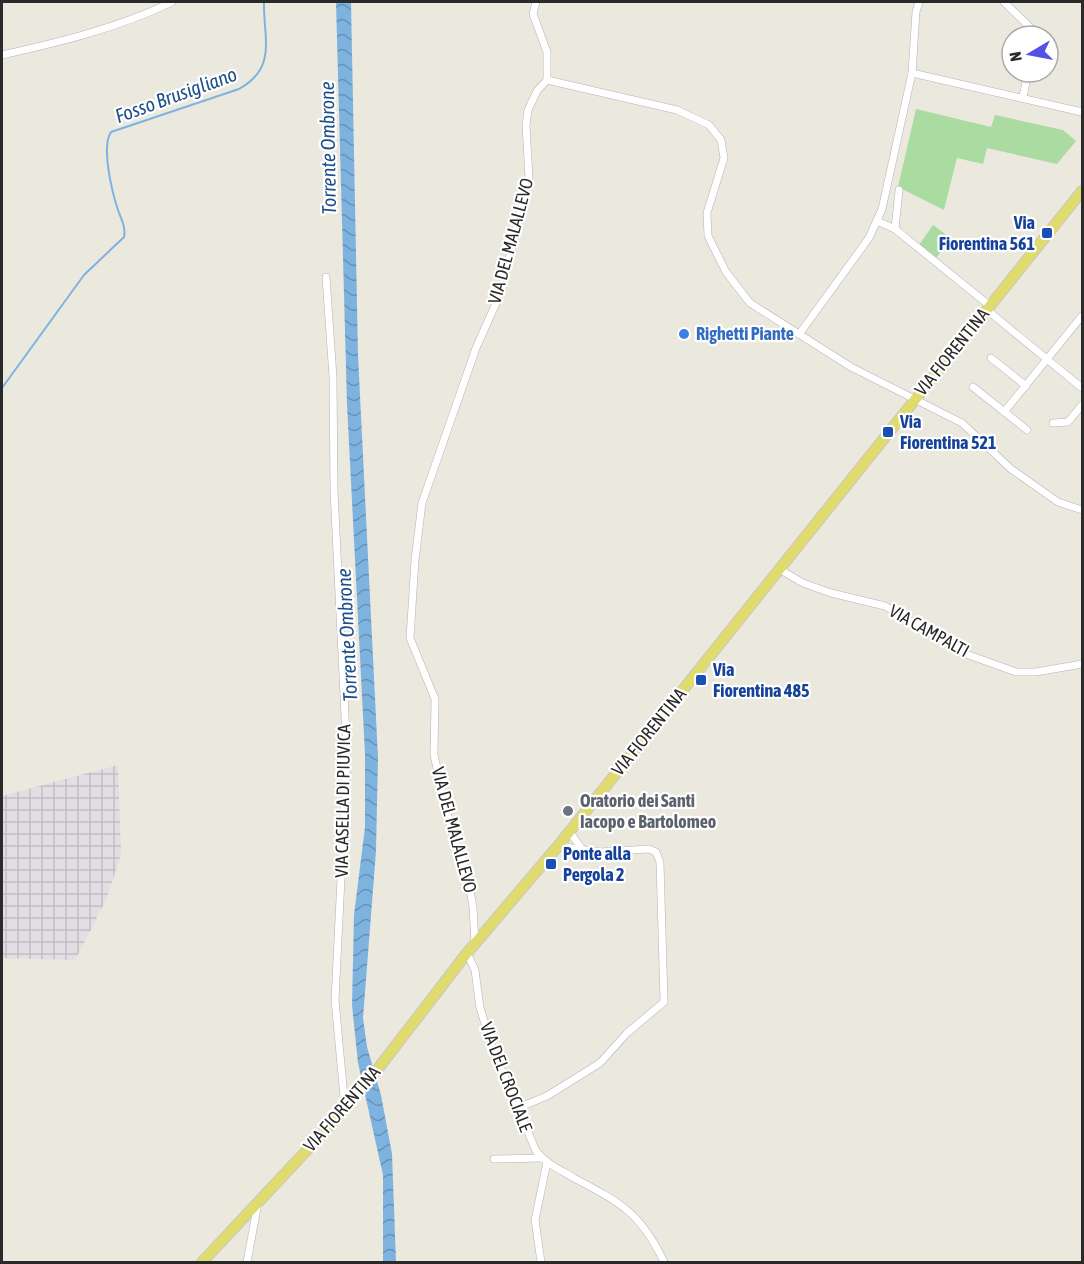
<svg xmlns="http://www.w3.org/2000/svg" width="1084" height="1264" font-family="'Asap Condensed',sans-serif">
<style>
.industrial{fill:url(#industrial-grid)}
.grass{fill:#aadba1}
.water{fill:url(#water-waves)}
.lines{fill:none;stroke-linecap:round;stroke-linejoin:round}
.stream{stroke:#7eb3e0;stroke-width:2}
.minor-casing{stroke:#b2b2bc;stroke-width:8}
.primary-casing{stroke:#c8c8c8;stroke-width:12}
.minor{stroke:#fff;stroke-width:7}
.primary{stroke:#e0db6e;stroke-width:10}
.transit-dot{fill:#1a4fb4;stroke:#fff;stroke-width:2}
.shop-dot{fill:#3f7fe0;stroke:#fff;stroke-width:2}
.worship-dot{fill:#6b7280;stroke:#fff;stroke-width:2}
.labels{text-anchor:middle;stroke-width:4.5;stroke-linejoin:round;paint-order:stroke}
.transit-label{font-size:18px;font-weight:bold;fill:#164399;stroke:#fff;text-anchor:start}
.street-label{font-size:18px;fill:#2a2a2a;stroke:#fff}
.shop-label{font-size:18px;font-weight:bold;fill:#366cbe;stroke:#fff;text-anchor:start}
.worship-label{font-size:18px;font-weight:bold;fill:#5b616d;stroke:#fff;text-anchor:start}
.water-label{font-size:20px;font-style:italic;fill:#1d508b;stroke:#fff}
</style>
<defs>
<pattern id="industrial-grid" width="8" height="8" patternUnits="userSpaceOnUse" patternTransform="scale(1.5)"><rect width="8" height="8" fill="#e1dee4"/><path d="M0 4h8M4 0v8" fill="none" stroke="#c1bfc4"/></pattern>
<pattern id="water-waves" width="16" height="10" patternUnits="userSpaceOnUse" patternTransform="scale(1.5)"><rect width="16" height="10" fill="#7eb3e0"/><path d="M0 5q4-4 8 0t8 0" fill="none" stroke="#6792b6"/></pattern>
</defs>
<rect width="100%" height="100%" fill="#ebe8de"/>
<!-- industrial -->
<polygon class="industrial" points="118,765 121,855 106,900 75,960 2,958 2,796"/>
<!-- grass -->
<g class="grass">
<polygon points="916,109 991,127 995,115 1063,130 1076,141 1057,164 987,148 983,164 957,158 944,210 898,187"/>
<polygon points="933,225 948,236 944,248 936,258 919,245"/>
</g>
<!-- water -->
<polygon class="water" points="336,2 351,2 358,355 378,758 376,851 363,1018 367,1047 381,1095 392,1154 396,1262 383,1262 383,1175 358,1063 352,1005 354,915 365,827 365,754 347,404"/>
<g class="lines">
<!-- stream -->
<path class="stream" d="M2,388L84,275L124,237C126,227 121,219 118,210C112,192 101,147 111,132L239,89C278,67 263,38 264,2"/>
<!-- minor casing -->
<g class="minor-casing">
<g id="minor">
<polyline points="536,2 533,14 547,52 547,80"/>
<polyline points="1004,2 1035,32 1034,36"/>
<path d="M2,55C60,42 118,28 172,2"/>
<polyline points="912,73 1082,112"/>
<polyline points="1023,97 1028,72"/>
<polyline points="877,221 895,229 990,306"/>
<polyline points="895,229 899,190"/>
<polyline points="326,277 333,377 334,491 347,757 335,1000 345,1108"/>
<polyline points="987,310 1082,388"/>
<polyline points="800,333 869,238 882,209 912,73 916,12 919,2"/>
<polyline points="991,358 1026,386"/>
<polyline points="973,387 1027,430"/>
<polyline points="1004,412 1082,316"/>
<polyline points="1053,423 1068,422 1082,405"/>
<polyline points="779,569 803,583 831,593 885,606 966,654 1016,672 1036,672 1082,664"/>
<polyline points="569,831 582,849"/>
<polyline points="475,943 473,907 467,873 452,833 434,755 435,699 410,638 415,560 422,503 476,348 501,292 529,178 526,125 528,110 537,91 547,80 677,110 709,125 721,140 724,158 707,213 708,236 726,272 750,303 851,367 962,423 1011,469 1058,502 1082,510"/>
<path d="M467,953L475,970L480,1008L494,1052L536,1151C546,1164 561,1170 574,1178C621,1203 641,1213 664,1262"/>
<polyline points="518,1108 547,1096 600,1063 627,1033 664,1002 660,862 656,852 649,849 600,852 558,846"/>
<polyline points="494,1159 542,1158"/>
<polyline points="247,1262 258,1203"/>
<polyline points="541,1262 535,1220 547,1162"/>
</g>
</g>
<!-- primary casing -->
<g class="primary-casing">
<polyline id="primary" points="202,1262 325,1131 377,1070 467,953 558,846 1082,191"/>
</g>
<!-- minor -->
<use href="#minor" class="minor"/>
<!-- primary -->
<use href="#primary" class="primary"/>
</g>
<!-- markers -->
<g class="transit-dot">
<rect x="1041" y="227" width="12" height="12" rx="3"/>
<rect x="882" y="426" width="12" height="12" rx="3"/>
<rect x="695" y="674" width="12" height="12" rx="3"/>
<rect x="545" y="858" width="12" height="12" rx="3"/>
</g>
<circle class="shop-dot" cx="684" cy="334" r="6"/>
<circle class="worship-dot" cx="568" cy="811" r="6"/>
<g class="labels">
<!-- transit labels -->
<g class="transit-label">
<text x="1035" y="229" text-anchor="end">Via<tspan x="1035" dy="21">Fiorentina 561</tspan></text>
<text x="900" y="428">Via<tspan x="900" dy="21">Fiorentina 521</tspan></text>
<text x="713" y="676">Via<tspan x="713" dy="21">Fiorentina 485</tspan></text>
<text x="563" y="860">Ponte alla<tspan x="563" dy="21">Pergola 2</tspan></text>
</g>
<!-- street labels -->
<g class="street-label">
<text transform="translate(511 241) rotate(-75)" y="6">VIA DEL MALALLEVO</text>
<text transform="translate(952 352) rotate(-51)" y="6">VIA FIORENTINA</text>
<text transform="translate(929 631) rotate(29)" y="6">VIA CAMPALTI</text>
<text transform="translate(649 732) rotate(-51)" y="6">VIA FIORENTINA</text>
<text transform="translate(343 801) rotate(-89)" y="6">VIA CASELLA DI PIUVICA</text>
<text transform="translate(454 830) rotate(75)" y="6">VIA DEL MALALLEVO</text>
<text transform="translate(506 1077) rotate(69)" y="6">VIA DEL CROCIALE</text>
<text transform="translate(342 1109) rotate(-49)" y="6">VIA FIORENTINA</text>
</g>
<!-- shop labels -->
<g class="shop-label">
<text x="696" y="340">Righetti Piante</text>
</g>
<!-- worship labels -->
<g class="worship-label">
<text x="580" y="807">Oratorio dei Santi<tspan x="580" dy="21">Iacopo e Bartolomeo</tspan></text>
</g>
<!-- water labels -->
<g class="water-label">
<text transform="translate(176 95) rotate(-20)" y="7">Fosso Brusigliano</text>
<text transform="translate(328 148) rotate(-91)" y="7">Torrente Ombrone</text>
<text transform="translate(347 635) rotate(-93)" y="7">Torrente Ombrone</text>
</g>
</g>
<!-- border -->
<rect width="1084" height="1264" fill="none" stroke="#2a2a2a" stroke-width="6"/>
<!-- north arrow -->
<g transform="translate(1030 54) rotate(260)"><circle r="28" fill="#ffffff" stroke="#aaaaaa" stroke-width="1.5"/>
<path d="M0-4.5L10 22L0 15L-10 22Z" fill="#5352e4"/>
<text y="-9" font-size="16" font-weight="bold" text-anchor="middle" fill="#2a2a2a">N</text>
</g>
</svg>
